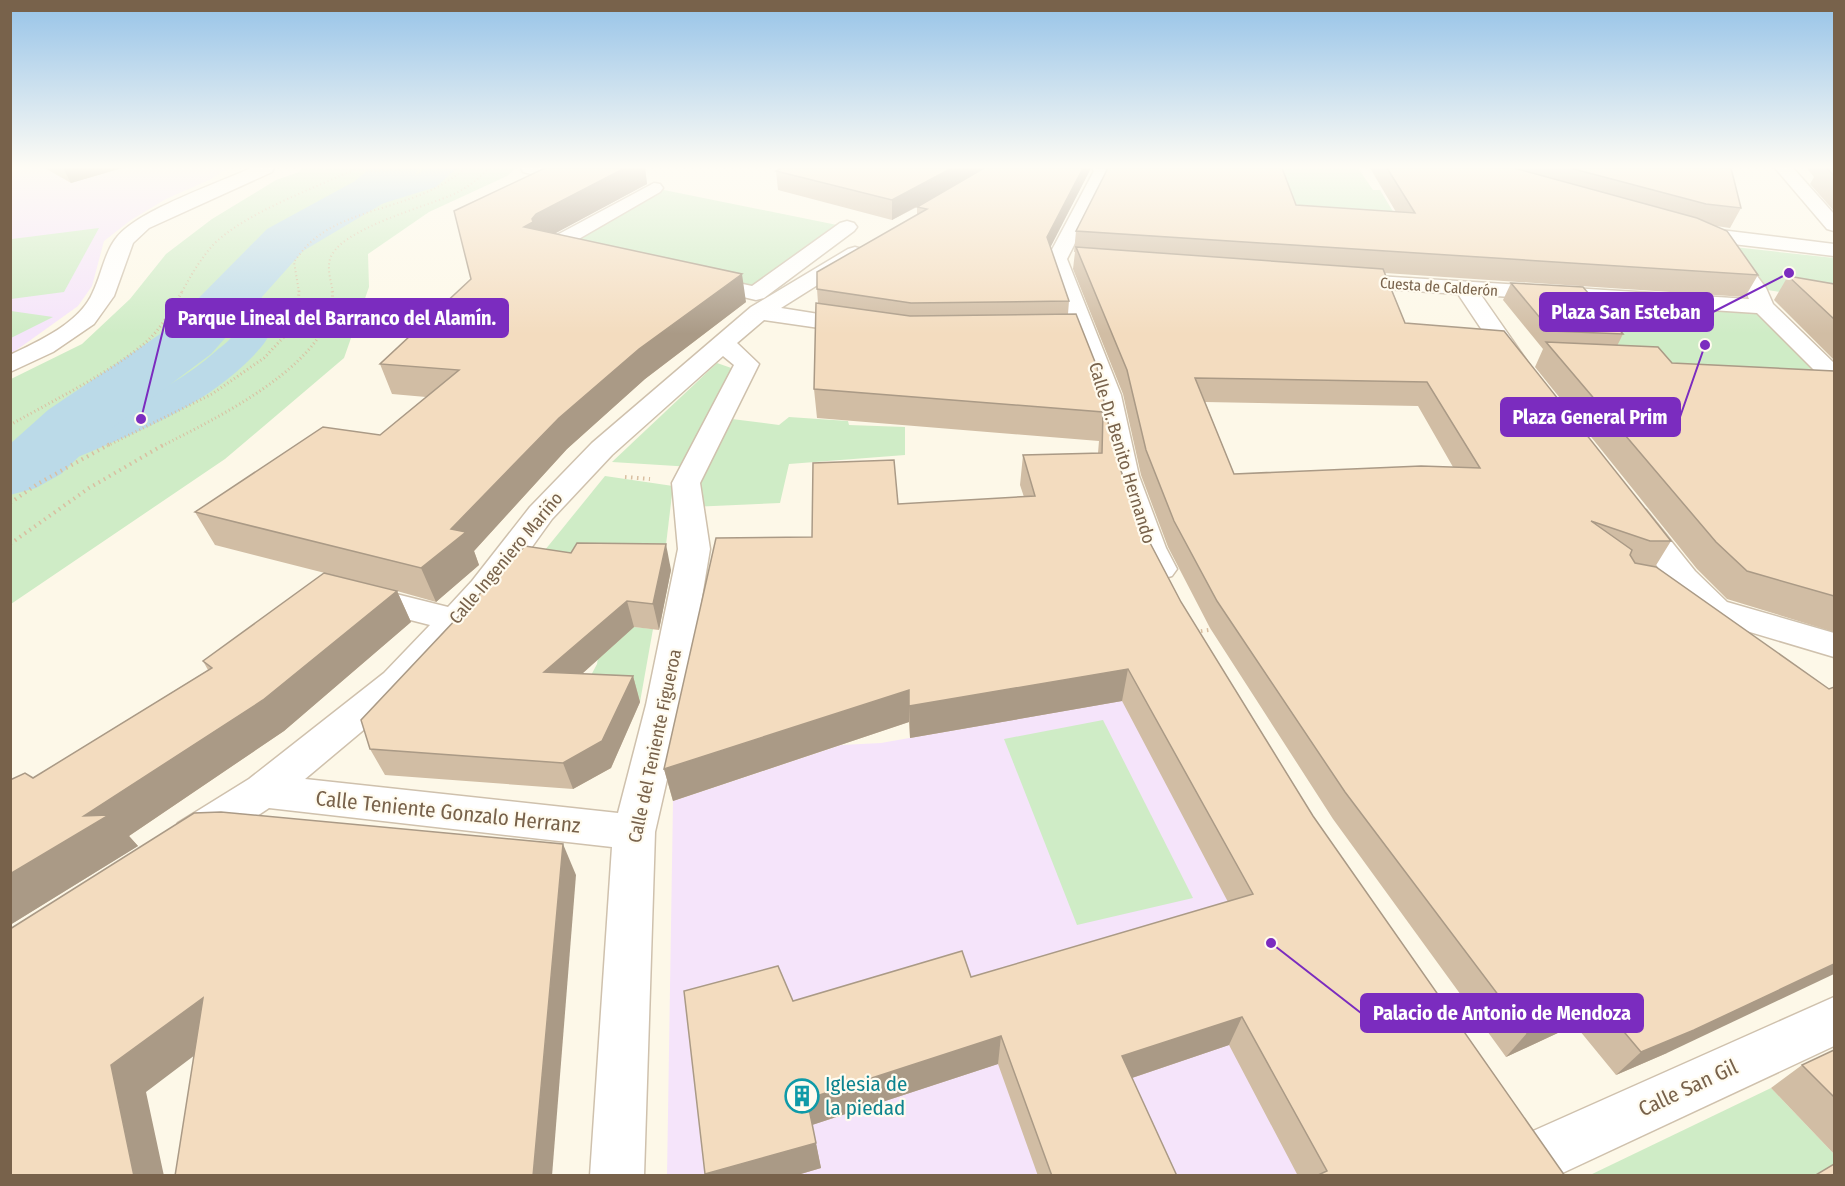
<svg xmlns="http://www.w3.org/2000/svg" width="1845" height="1186" font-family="'Fira Sans Condensed',sans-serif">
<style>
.education{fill:#f5e4fa}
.green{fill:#cfecc6}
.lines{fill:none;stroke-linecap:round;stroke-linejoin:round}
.canal{fill:#bbdae8;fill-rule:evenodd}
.river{fill:#bbdae8;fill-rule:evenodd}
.minor-casing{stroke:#cfc1ad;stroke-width:3}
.path-far2{stroke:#d9bfa1;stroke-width:2;stroke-dasharray:1 3;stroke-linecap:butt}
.path-far1{stroke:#d9bfa1;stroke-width:3;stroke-dasharray:1 3;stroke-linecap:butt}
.path{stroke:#d9bfa1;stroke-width:4;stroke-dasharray:1.5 4.5;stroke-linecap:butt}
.minor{fill:#fff;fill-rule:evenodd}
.path-bridge{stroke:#d9bfa1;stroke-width:2;stroke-dasharray:1 3;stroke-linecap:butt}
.wall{fill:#d1bda4;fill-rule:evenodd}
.shaded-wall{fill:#aa9a86}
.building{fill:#f3dcbf;stroke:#aa9a86;stroke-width:1.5;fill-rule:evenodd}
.labels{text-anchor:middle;stroke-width:4.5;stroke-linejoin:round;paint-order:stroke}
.far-street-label{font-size:15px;fill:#78624b;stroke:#fffbef}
.street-label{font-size:18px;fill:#78624b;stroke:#fffbef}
.near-street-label{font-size:21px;fill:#78624b;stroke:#fffbef}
.near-culture-label{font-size:21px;fill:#0d838f;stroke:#fffbef;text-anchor:start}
.leader{fill:none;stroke:#7b2cbf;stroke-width:2}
.callout-dot{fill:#7b2cbf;stroke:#fffbef;stroke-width:2}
.callout{fill:#7b2cbf;stroke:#7b2cbf;stroke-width:2}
.callout-label{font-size:20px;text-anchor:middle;font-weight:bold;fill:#fff}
</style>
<rect width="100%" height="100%" fill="#fdf8e8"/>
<!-- education -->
<g class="education">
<polygon points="24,168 229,168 209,180 166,199 131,220 104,241 92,286 78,306 11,354 10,172"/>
<polygon points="1198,683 1519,1176 667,1176 673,801 841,745 881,743 1106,703"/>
</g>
<!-- green -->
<g class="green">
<polygon points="302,168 516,168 507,176 429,212 368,254 369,287 344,358 225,459 11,604 11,379 82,344 130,299 166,254 212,219 276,180 299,172"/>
<polygon points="1271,168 1358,168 1373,190 1380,190 1406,233 1170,213"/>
<polygon points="654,188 847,227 756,293 551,246"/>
<polygon points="99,228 64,292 11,299 12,239"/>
<polygon points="1724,246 1834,258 1834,301 1755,288"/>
<polygon points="1570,295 1763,307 1831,372 1623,361 1619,358 1576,306"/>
<polygon points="11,311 53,317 11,338"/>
<polygon points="717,363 737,370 692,467 612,462"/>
<polygon points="789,417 848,421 849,425 905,427 905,455 789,464 780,503 691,507 710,460 732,419 779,425"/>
<polygon points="605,476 673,486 663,570 528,571"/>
<polygon points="634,627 653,629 640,702 579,698 597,664 601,639"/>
<polygon points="1103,720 1193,898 1077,925 1004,739"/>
<polygon points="1771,1088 1834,1154 1834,1168 1818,1175 1588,1176"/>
</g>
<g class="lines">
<!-- canal -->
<g class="canal">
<polygon points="426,168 457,168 436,187 352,213 342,215 332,213 328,207 332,201 416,175"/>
<path d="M239,280C253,283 258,291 265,303C270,312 274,323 270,333C265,345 253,356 244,365C200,406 145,429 90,452C74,458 56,468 39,471C33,472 27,469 21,468L15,459L21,450C88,423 161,400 216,351C222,346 232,339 235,332C243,317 230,301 223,290L227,283Z"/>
</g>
<!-- river -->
<polygon class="river" points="370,168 420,168 414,177 387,201 303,251 211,354 96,440 61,474 36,488 10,495 10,444 48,410 169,328 267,229 355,181"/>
<!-- minor casing -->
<g class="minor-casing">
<g id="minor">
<path d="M251,168H274L272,172L149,228L133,243L114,296L94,324L53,352L10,372V355C39,341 80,323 93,292C101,276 105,251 117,237C139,210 216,184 251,168Z"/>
<polygon points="521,168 552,168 572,173 575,177 572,181 566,182 523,172"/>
<polygon points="1092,168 1112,170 1067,259 1121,395 1139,476 1166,548 1177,569 1172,576 1161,579 1150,576 1134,548 1111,476 1095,395 1047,259 1094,171"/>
<polygon points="1775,168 1793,168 1834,214 1834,231 1827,229"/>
<path d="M654,183L660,184L663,188L660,192L570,244L582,247L585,251L582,255C570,258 556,253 544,250L541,246L544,242Z"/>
<polygon points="847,221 854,223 857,227 854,231 764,298 756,300 701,287 693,286 690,281 693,276 701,275 752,286 840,223"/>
<polygon points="1704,228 1834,244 1834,256 1733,244 1766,288 1773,304 1834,363 1834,383 1825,381 1757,313 1481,295 1531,367 1528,372 1519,374 1510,372 1458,294 1344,286 1336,285 1333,280 1336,275 1344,274 1749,299 1744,288 1715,247 1720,242 1697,238 1694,234 1697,230"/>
<path d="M855,247L862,249L865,253L862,257L781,308L869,322L873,327L869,332L861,334L764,320L737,343L759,364L700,483L710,549L684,705L655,832L644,1176H590L612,847L269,808L208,849L193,854L178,849L172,836L178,823L249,779L384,673L430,625L348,604L343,596L348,588L360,585L448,607L472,581L530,507L592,443L751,307L848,249ZM723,356L734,365L672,483L678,549L646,705L618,813L305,779L410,691L496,597L552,519L612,455Z"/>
<polygon points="1635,508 1646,510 1695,571 1727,602 1834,633 1834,657 1703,618 1676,590 1661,591 1650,588 1645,580 1650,572 1660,570 1620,517 1624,510"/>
<polygon points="1834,997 1834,1046 1556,1176 1522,1174 1514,1155 1522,1136"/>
</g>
</g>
<!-- path-far2 -->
<g class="path-far2">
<path d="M182,292C191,275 200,260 212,246C242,214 317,187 358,168"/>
<path d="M299,292L294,262C299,255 305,247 312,241C353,205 420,209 465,168"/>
<path d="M333,292C331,281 327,270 330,259C340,228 427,207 456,193C469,187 479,178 489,168"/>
</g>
<!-- path-far1 -->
<g class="path-far1">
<path d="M10,425C54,400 106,375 145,343C161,329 173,308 183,290"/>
<polyline points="107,446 212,394 264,358 297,323 299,290"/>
<path d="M162,446C212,420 341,360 332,290"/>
</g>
<!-- path -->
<g class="path">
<polyline points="625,477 650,479"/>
<polyline points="10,503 39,483 110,444"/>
<polyline points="10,544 89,488 165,444"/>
<polyline points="1195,632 1215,629"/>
</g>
<!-- minor -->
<use href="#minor" class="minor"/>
<!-- path-bridge -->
<polyline class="path-bridge" points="323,168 374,171 427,168"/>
</g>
<!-- wall -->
<g class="wall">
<polygon points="45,168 122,168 71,183"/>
<polygon points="545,168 645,168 647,184 555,233 746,302 645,379 567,449 474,551 479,565 436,602 397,591 411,622 284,731 129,836 138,846 10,925 10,780 33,778 208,670 203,661 380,587 215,545 195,512 380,435 426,397 392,394 380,364 471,279"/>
<polygon points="781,168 1091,168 1050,247 1069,301 1068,314 1076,314 1113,447 1137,518 1181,602 1313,816 1565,1176 1298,1176 1229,1045 1132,1078 1177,1176 1038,1176 998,1064 812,1125 821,1168 794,1176 706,1176 705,1174 793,1001 971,977 1228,902 1122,701 910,738 909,722 673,801 664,769 812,537 898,504 1024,497 1020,485 1023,455 1098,453 1099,441 817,418 814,389 818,303 817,289 917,215 917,207 892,220 778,190 776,171"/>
<path d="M1370,168H1731L1741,208L1730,228L1716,226L1758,275L1745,297L1385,273L1405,323L1671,541L1655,567L1667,1053L1616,1075L1575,1025L1506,1057L1333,819L1210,628L1168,547L1141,475L1123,394L1073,269L1075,252H1074L1076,231L1296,205L1396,212ZM1205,402L1418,406L1453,467L1234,474Z"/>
<polygon points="1807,168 1834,168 1834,211 1810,184 1814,177"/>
<polygon points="1788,276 1834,284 1834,360 1774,300"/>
<polygon points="1511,283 1623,334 1617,346 1672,363 1834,371 1834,632 1727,599 1697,569 1535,367 1543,349 1503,300"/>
<polygon points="671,570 659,630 634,627 582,674 633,676 640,702 611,768 573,789 385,775 370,749"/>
<polygon points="1834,1050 1834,1154 1771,1088 1802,1065"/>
</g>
<!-- shaded-wall -->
<g class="shaded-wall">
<polygon points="63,168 122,168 71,183"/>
<polygon points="625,168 645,168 647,184 543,240 524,227 536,214"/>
<polygon points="952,168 987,168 892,220 892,200"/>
<polygon points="1083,168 1091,168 1045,258 1047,237"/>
<polygon points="742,274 746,302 645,379 567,449 474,551 479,565 436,602 421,568 451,529 559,418 639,349"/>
<polygon points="666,544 671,570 659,630 653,604"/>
<polygon points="397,591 411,622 284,731 129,836 138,846 10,925 10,874 84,816"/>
<polygon points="627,601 634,627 554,699 544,672"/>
<polygon points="1128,669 1122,701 910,738 909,706"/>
<polygon points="633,676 640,702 611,768 573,789 563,763"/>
<polygon points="909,690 909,722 673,801 664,769"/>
<polygon points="563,844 576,875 552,1176 533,1176"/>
<polygon points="1834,964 1834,974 1667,1053 1616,1075 1641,1052"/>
<polygon points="203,998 232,1027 146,1092 164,1176 134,1176 111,1065"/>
<polygon points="1598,1001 1575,1025 1506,1057 1527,1033"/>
<polygon points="1242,1017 1229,1045 1114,1084 1122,1056"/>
<polygon points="1001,1036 998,1064 812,1125 807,1099"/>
<polygon points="816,1143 821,1168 794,1176 706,1176 705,1174"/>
</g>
<!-- building -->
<g class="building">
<polygon points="545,168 625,168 536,214 532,219 533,222 524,227 742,274 639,349 559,418 451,529 466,532 421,568 195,512 323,427 380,435 459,370 380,364 471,279 454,211"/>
<polygon points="781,168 952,168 892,200 776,171"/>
<polygon points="984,168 1083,168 1047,237 1069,301 911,303 817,289 817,272 927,209 917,207"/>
<polygon points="1108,168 1282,168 1296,205 1415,213 1387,168 1514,168 1697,218 1727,231 1758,275 1076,231"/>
<polygon points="1570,168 1731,168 1741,208 1706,204"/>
<polygon points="1827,168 1834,168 1834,176"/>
<path d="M1076,247L1383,269L1405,323L1504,331L1671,541H1650L1591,521L1632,550L1630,555L1635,563L1656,567L1829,689L1834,687V964L1694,1030L1641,1052L1598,1001L1527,1033L1345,792L1217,601L1174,521L1146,450L1127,370ZM1195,378L1427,382L1480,468L1421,466L1234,474Z"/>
<polygon points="1788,276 1834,284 1834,319"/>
<polygon points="1511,283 1583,287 1623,334 1551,331"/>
<polygon points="816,303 910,316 1076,314 1097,367 1113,447 1137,518 1181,602 1313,816 1565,1176 1316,1176 1327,1171 1242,1017 1122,1056 1177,1176 1052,1176 1001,1036 807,1099 816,1143 705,1174 684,991 778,966 793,1001 962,951 971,977 1253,894 1128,669 909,706 909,690 664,769 716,538 812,537 813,463 894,460 898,504 1035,496 1023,455 1102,453 1103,412 814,389"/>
<polygon points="1546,342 1658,347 1672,363 1834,371 1834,596 1747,571 1716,542"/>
<polygon points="577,543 666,544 653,604 627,601 544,672 633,676 602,741 563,763 370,749 361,720 525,546 571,553"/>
<polygon points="324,573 397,591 263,700 84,816 109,815 10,874 10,780 25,773 33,778 212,668 203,661"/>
<polygon points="221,812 563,844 533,1176 175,1176 203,998 111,1065 134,1176 10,1176 10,929 194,813"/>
<polygon points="1834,1050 1834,1097 1802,1065"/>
<polygon points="1834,1164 1834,1176 1814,1176"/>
</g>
<!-- sky -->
<linearGradient id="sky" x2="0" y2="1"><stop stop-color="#96c3e8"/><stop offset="0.5" stop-color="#fefcf5"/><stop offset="1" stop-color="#fefcf5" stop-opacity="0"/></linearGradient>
<rect width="1845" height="334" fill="url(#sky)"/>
<!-- icons -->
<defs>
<g id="building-ring" transform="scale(1.725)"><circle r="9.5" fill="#fffbef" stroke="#0f9aa8" stroke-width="1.5"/><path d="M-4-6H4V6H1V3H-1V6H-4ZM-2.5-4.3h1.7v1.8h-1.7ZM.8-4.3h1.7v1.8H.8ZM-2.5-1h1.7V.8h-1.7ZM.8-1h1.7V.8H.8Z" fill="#0f9aa8"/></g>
</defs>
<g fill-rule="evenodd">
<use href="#building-ring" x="802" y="1096"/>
</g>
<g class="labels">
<!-- far-street labels -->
<g class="far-street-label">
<text transform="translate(1439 287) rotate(4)" y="5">Cuesta de Calderón</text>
</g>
<!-- street labels -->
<g class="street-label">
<text transform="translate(1122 453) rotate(73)" y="6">Calle Dr. Benito Hernando</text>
<text transform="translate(506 558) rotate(-50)" y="6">Calle Ingeniero Mariño</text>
<text transform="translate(655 746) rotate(-78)" y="6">Calle del Teniente Figueroa</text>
</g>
<!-- near-street labels -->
<g class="near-street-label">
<text transform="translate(448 812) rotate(6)" y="7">Calle Teniente Gonzalo Herranz</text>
<text transform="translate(1688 1088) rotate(-25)" y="7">Calle San Gil</text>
</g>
<!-- near-culture labels -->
<g class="near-culture-label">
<text x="825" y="1091">Iglesia de<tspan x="825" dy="24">la piedad</tspan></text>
</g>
</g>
<!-- callouts -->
<path class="leader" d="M1789 273L1713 312M141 419L166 318M1705 345L1680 417M1271 943L1361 1013"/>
<g class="callout-dot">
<circle cx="1789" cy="273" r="6"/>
<circle cx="141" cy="419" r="6"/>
<circle cx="1705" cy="345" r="6"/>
<circle cx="1271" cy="943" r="6"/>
</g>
<g class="callout">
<rect x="1540" y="293" width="173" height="38" rx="6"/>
<rect x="166" y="299" width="342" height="38" rx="6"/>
<rect x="1501" y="398" width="179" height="38" rx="6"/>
<rect x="1361" y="994" width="282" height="38" rx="6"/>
</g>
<g class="callout-label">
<text x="1626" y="319">Plaza San Esteban</text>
<text x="337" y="325">Parque Lineal del Barranco del Alamín.</text>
<text x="1590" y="424">Plaza General Prim</text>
<text x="1502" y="1020">Palacio de Antonio de Mendoza</text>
</g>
<!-- border -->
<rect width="1845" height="1186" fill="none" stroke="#78624b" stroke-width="24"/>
</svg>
